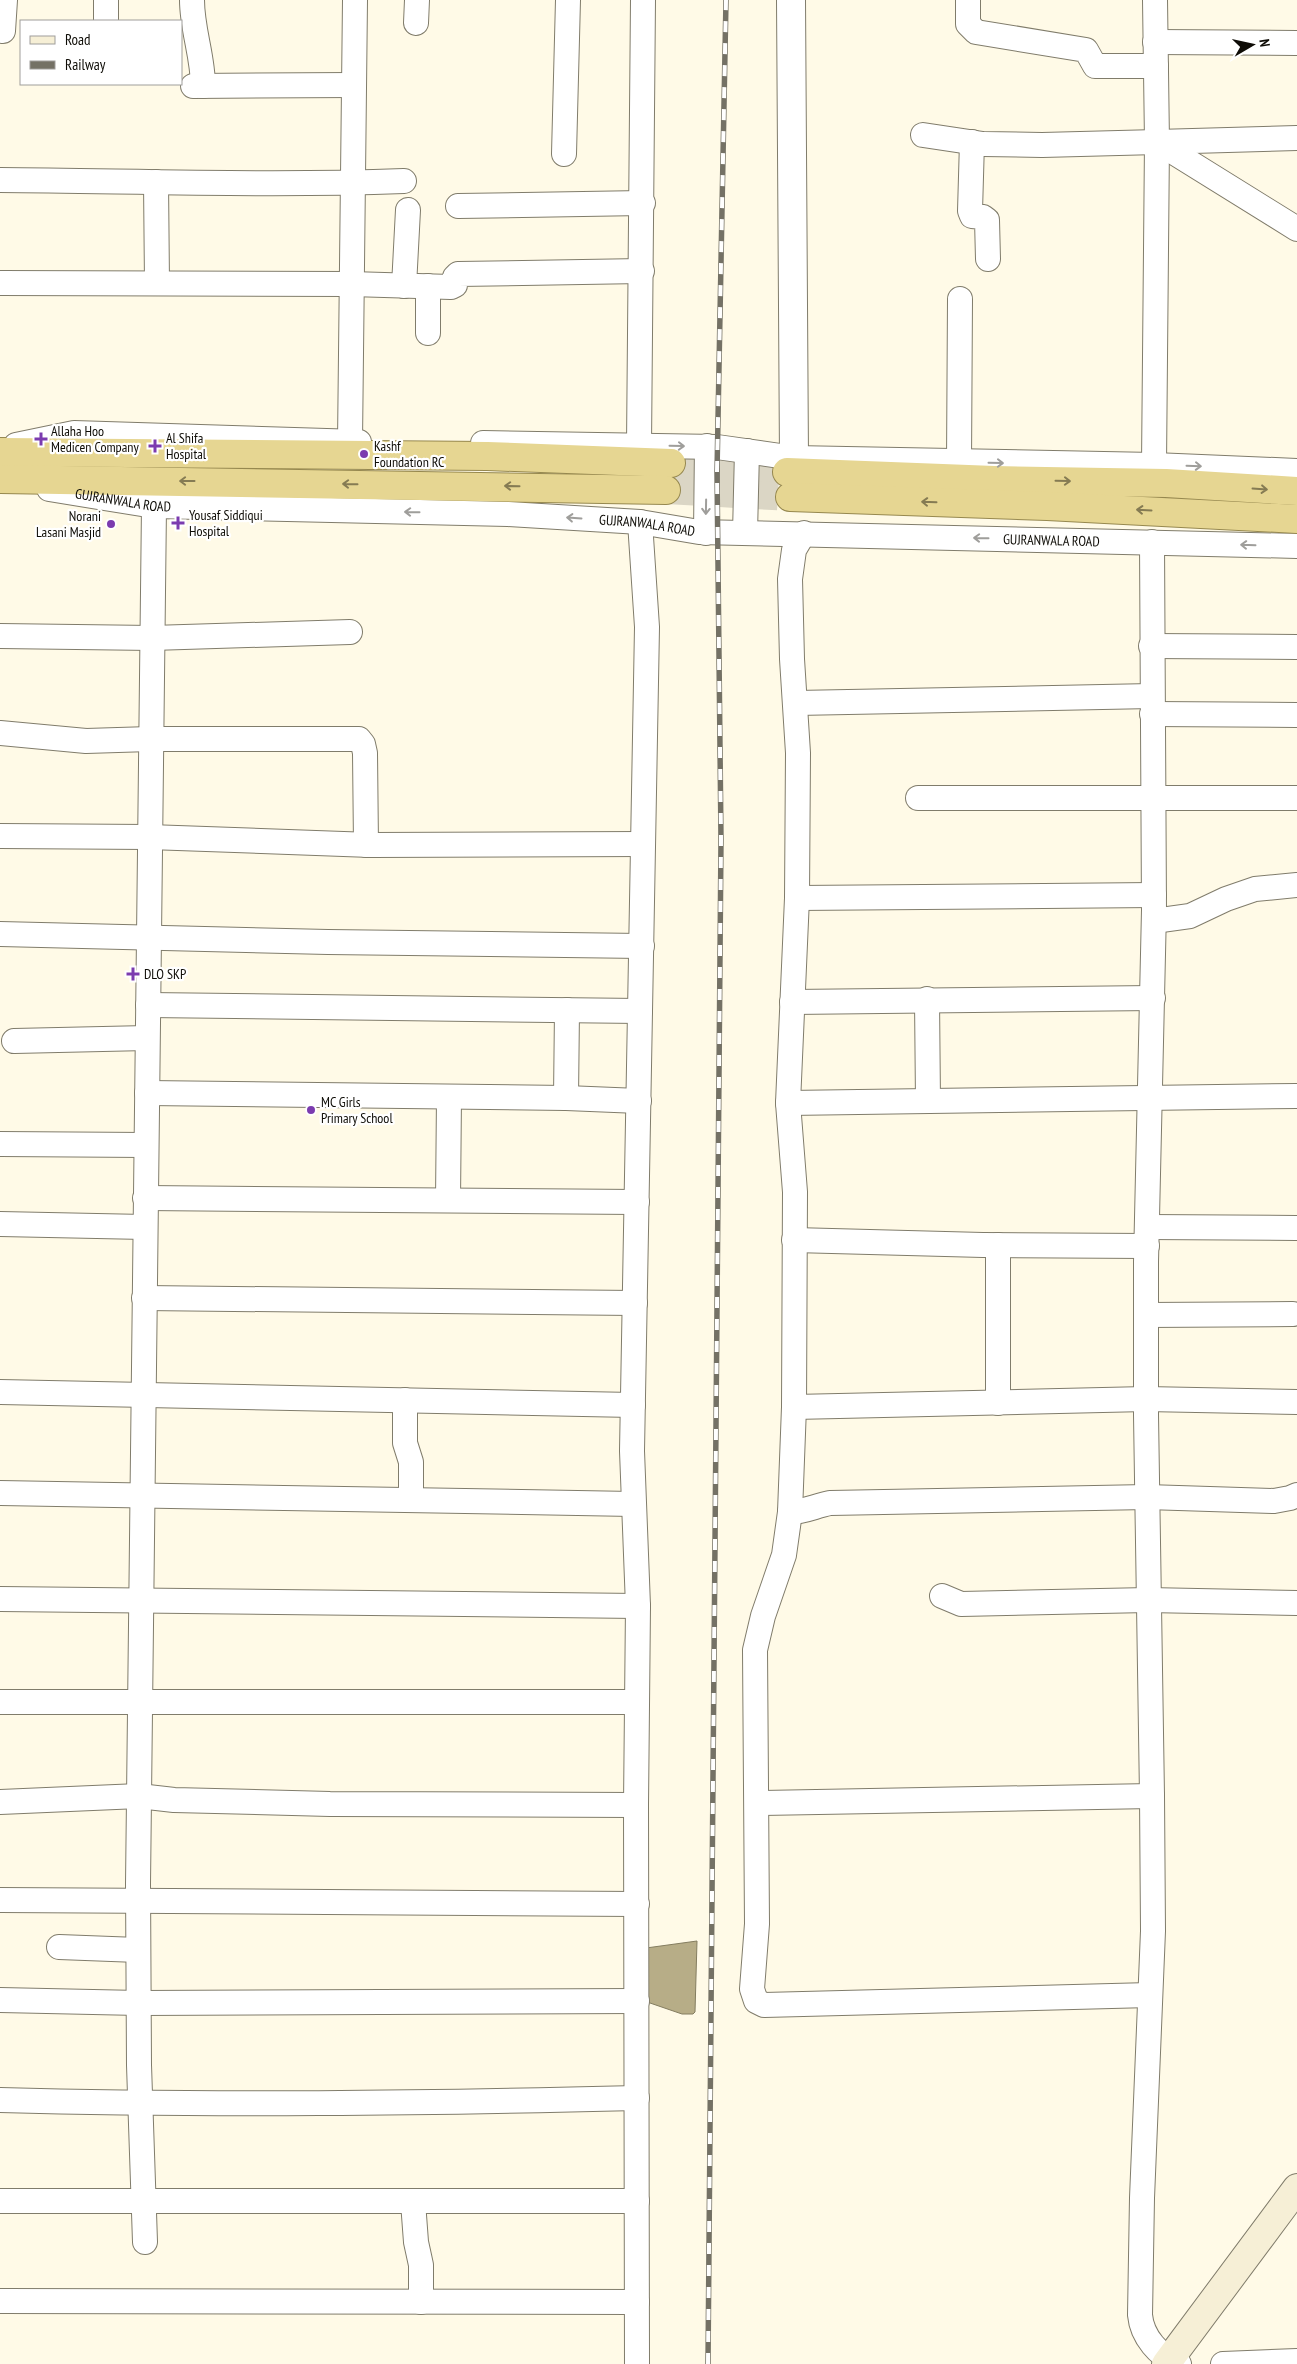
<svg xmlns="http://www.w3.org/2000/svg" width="1297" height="2364" font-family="'PT Sans Narrow',sans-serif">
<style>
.water{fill:#b7ad87;stroke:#847d60}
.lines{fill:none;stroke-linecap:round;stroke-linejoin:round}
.trunk-tunnel{stroke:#dbd6c5;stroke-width:28;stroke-dasharray:28 14;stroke-linecap:butt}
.minor-casing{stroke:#807c6b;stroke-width:26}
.tertiary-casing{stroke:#807c6b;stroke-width:30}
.secondary-casing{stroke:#807c6b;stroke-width:30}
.trunk-casing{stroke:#96884f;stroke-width:30}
.minor{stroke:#fff;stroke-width:24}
.tertiary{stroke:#fff;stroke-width:28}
.secondary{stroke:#f6efd6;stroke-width:28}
.trunk{stroke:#e6d692;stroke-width:28}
.rail-casing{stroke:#747165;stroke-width:5.5}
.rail{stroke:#fff;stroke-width:4;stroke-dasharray:11;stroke-linecap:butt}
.oneway{stroke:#9f9e9b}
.oneway2{stroke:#857b53}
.poi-dot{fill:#7b3baf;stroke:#fff;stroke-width:2}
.labels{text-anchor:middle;stroke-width:4.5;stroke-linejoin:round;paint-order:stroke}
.poi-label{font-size:14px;fill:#0e0c06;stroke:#fff;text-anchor:start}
.street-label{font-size:14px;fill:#0e0c06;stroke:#fff}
</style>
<rect width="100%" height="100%" fill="#fffae7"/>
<!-- water -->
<polygon class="water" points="697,1941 695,2012 693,2014 682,2014 650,2003 645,2000 646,1948"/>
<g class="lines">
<!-- trunk-tunnel -->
<g class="trunk-tunnel">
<polyline points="671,463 787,472"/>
<polyline points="666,490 790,497"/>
</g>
<!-- minor casing -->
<g class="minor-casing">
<g id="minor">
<polyline points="106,0 106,21"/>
<path d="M192,0C192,30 203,56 203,86"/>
<polyline points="968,0 968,24 976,32 1086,50 1095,66 1156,66"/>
<polyline points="416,23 417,0"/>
<polyline points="3,31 5,0"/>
<polyline points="1155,42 1297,43"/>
<polyline points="193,86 354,85"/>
<polyline points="923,135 983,144 1042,145 1157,142 1297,229"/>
<polyline points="972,142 970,211 972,216 983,217 987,220 988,259"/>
<polyline points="1157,142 1297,138"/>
<polyline points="564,154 568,0"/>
<path d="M0,180C135,181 269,186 404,181"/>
<polyline points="156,182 157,283"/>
<polyline points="458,206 643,203"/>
<polyline points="0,283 351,284 451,287 455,285 455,277 458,274 642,271"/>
<polyline points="404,286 408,210"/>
<polyline points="428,333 428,286"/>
<polyline points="350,442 355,0"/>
<polyline points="483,443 717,447 794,458 1154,465 1297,471"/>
<polyline points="16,445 74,433 359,442"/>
<polyline points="639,445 643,0"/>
<polyline points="959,462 960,299"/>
<polyline points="1154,465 1157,142 1155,0"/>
<path id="s1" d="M49,489L154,506L508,514L640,522L699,532L1297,546"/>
<polyline points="706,533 707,446"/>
<polyline points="745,533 747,451"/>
<polyline points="804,533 794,550 790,579 792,659 798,753 797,898 788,1103 795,1192 794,1407 790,1512 784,1555 763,1616 755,1650 757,1924 752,1989 756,2001 764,2005 1150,1995"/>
<path d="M1152,542L1154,910L1146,1262V1415L1152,1796L1153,1931L1142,2198L1140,2315C1142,2337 1159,2356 1179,2364"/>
<polyline points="0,636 152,638 350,632"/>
<polyline points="1151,646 1297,647"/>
<polyline points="796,703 1152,696"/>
<polyline points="1152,714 1297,715"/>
<polyline points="0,733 86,741 150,739 359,739 363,744 365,753 366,845"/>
<polyline points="918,798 1297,798"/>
<polyline points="0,836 149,837 371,845 643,844"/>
<polyline points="797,898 1154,895"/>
<polyline points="1154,921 1190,916 1226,899 1255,889 1297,885"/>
<polyline points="0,934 328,942 642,946"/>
<polyline points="927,999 928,1101"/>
<polyline points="792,1002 1153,998"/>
<polyline points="148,1005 640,1011"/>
<polyline points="14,1041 147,1038"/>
<polyline points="147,1093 566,1098 639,1101"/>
<polyline points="566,1098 567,1010"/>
<polyline points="788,1103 1297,1096"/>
<polyline points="0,1144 146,1145"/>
<polyline points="145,1198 637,1202"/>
<polyline points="448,1200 449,1097"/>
<polyline points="0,1224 145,1227"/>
<polyline points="1147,1227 1297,1228"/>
<polyline points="794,1240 983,1245 1147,1246"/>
<polyline points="998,1245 998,1403"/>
<polyline points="144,1298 635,1303"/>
<polyline points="1146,1315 1293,1314"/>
<polyline points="0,1392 633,1405"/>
<polyline points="405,1400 405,1443 411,1462 411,1500"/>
<polyline points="794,1407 1146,1399 1297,1402"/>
<polyline points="0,1493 633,1504"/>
<path d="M790,1512C804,1512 815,1506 830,1503L1147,1497L1274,1501L1290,1498L1297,1495"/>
<polyline points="942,1596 961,1604 1148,1600 1297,1603"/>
<polyline points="0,1599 638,1606"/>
<polyline points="0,1702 637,1702"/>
<polyline points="0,1802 139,1796 174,1800 330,1804 636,1805"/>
<polyline points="757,1803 1152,1796"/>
<polyline points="0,1900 637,1904"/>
<polyline points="59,1947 138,1950"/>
<polyline points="0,2000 139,2003 637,2001"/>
<path d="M0,2100C213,2106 425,2103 637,2098"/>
<polyline points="0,2201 637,2201"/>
<polyline points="413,2202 416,2242 421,2265 421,2302"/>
<polyline points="145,2242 139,2065 138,1884 154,506"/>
<polyline points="0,2301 637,2302"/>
<polyline points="637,2364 636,1805 638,1606 632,1451 647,627 640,522"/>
<polyline points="1223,2364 1297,2361"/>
</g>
</g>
<!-- tertiary casing -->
<g class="tertiary-casing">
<polyline id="tertiary" points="791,0 794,458"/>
</g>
<!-- secondary casing -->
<g class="secondary-casing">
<polyline id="secondary" points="1166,2364 1297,2188"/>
</g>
<!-- trunk casing -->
<g class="trunk-casing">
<g id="trunk">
<polyline points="0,452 487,456 671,463"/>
<polyline points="787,472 994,480 1166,483 1297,491"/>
<polyline points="0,479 666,490"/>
<polyline points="790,497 1047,506 1297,519"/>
</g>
</g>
<!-- minor -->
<use href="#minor" class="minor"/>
<!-- tertiary -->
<use href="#tertiary" class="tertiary"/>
<!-- secondary -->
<use href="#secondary" class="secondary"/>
<!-- trunk -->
<use href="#trunk" class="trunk"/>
<!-- rail casing -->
<g class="rail-casing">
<polyline id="rail" points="708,2364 721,839 717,472 726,0"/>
</g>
<!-- rail -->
<use href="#rail" class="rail"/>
</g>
<!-- one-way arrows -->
<defs><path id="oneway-shaft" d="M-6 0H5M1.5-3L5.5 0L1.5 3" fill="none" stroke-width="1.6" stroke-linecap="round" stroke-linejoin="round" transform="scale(1.25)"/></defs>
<g class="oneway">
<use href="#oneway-shaft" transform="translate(677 446) rotate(1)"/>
<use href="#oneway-shaft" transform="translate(996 463) rotate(1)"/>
<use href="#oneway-shaft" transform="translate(1194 466) rotate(2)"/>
<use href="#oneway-shaft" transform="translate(706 507) rotate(91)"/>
<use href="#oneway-shaft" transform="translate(412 512) rotate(-179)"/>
<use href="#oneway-shaft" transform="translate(574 518) rotate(-176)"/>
<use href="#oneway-shaft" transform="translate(981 538) rotate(-179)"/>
<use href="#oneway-shaft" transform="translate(1248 545) rotate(-178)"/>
</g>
<g class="oneway2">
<use href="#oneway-shaft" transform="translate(187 481) rotate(-180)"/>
<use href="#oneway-shaft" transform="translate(1063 481) rotate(1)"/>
<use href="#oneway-shaft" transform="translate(350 484) rotate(-179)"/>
<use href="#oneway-shaft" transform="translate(512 486) rotate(-179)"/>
<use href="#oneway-shaft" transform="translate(1260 489) rotate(4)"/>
<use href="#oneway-shaft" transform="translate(929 502) rotate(-178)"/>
<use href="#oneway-shaft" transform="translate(1144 510) rotate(-177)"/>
</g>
<!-- markers -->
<g class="poi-dot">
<path d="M38.5 431.5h5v5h5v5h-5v5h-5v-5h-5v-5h5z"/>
<path d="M152.5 438.5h5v5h5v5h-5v5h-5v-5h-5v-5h5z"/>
<circle cx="364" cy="454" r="5"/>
<path d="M175.5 515.5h5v5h5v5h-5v5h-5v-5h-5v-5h5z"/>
<circle cx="111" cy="524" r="5"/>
<path d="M130.5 966.5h5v5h5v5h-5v5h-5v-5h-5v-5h5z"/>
<circle cx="311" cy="1110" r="5"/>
</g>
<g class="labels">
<!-- poi labels -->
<g class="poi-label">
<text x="51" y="436">Allaha Hoo<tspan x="51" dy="16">Medicen Company</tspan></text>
<text x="166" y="443">Al Shifa<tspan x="166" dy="16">Hospital</tspan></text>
<text x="374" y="451">Kashf<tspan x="374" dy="16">Foundation RC</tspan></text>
<text x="189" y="520">Yousaf Siddiqui<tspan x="189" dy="16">Hospital</tspan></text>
<text x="101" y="521" text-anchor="end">Norani<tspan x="101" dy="16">Lasani Masjid</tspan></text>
<text x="144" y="979">DLO SKP</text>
<text x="321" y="1107">MC Girls<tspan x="321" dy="16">Primary School</tspan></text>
</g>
<!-- street labels -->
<g class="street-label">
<text dy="5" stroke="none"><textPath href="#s1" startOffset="75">GUJRANWALA ROAD</textPath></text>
<text dy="5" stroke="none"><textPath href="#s1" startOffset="600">GUJRANWALA ROAD</textPath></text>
<text dy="5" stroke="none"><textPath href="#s1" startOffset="1005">GUJRANWALA ROAD</textPath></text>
</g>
</g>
<!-- legend -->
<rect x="20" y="20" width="162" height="65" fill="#ffffff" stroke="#9f9e9b"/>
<rect x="30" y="36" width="25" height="8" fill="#f6efd6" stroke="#9f9e9b"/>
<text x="65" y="45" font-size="15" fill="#0e0c06">Road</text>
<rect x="30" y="61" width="25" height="8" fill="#747165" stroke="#9f9e9b"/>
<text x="65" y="70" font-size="15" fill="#0e0c06">Railway</text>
<!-- north arrow -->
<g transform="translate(1252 45) rotate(81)" stroke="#ffffff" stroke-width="4" paint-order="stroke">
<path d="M0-4L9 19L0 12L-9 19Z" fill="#0e0c06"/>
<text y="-8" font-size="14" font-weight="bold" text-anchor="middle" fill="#0e0c06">N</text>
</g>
</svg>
